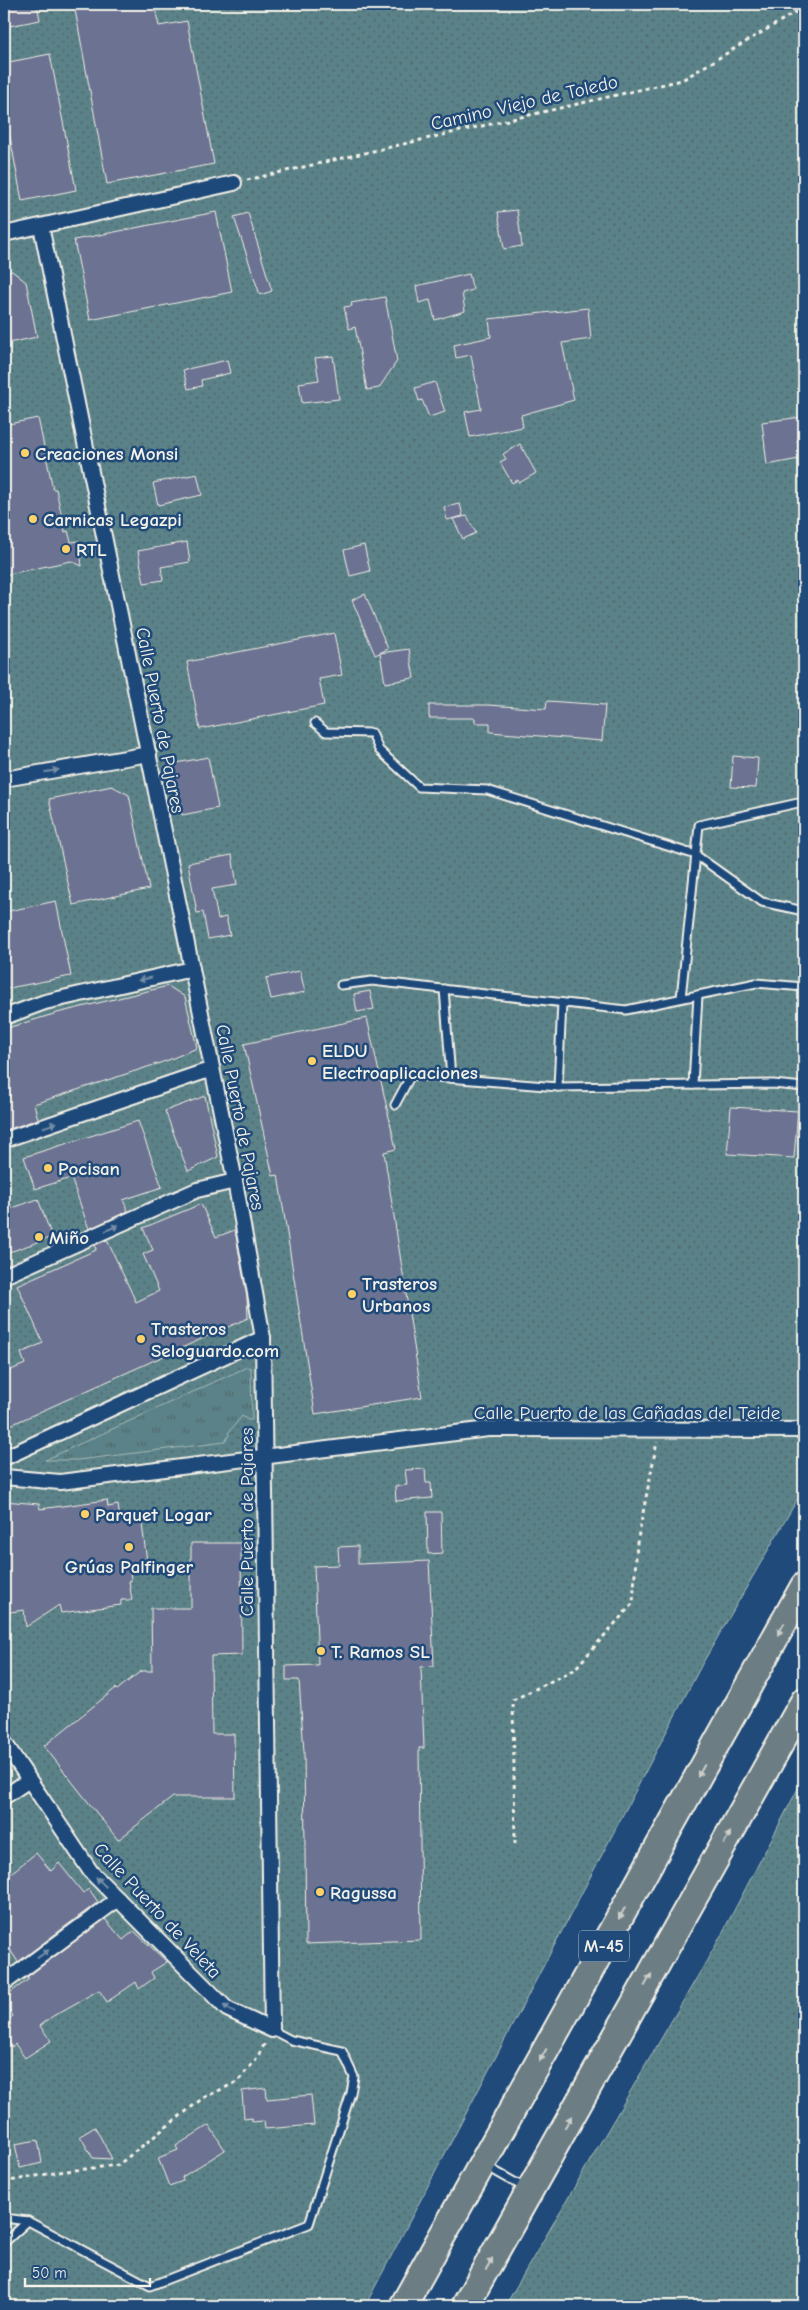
<svg xmlns="http://www.w3.org/2000/svg" width="808" height="2310" font-family="'Comic Neue',sans-serif">
<style>
.grass{fill:url(#grass-dots);stroke:#a7bab8}
.park{fill:url(#park-tufts);stroke:#a7bab8}
.building{fill:#6c7392;stroke:#f4f1e8}
.lines{fill:none;stroke-linecap:round;stroke-linejoin:round}
.service-casing{stroke:#f4f1e8;stroke-width:11}
.minor-casing{stroke:#f4f1e8;stroke-width:18}
.motorway-casing{stroke:#f4f1e8;stroke-width:30}
.path{stroke:#f4f1e8;stroke-width:3;stroke-dasharray:4 4;stroke-linecap:butt}
.service{stroke:#1f4a7a;stroke-width:7}
.minor{stroke:#1f4a7a;stroke-width:14}
.motorway{stroke:#6c7e84;stroke-width:26}
.oneway{fill:#748da6}
.oneway2{fill:#cbceca}
.poi-dot{fill:#ffd166;stroke:#1f4a7a;stroke-width:2}
.labels{text-anchor:middle;stroke-width:5;stroke-linejoin:round;paint-order:stroke}
.shield{fill:#1f4a7a;stroke:#b4bfc7;stroke-width:1}
.shield-label{font-size:18px;font-weight:bold;fill:#f4f1e8}
.street-label{font-size:19px;fill:#f4f1e8;stroke:#1f4a7a}
.poi-label{font-size:19px;font-weight:bold;fill:#f4f1e8;stroke:#1f4a7a;text-anchor:start}
</style>
<defs>
<pattern id="grass-dots" width="8" height="8" patternUnits="userSpaceOnUse" patternTransform="scale(1.25)"><rect width="8" height="8" fill="#5a8288"/><path d="M2 2h.1M6 6h.1" fill="none" stroke="#52686a" stroke-width="1.8" stroke-linecap="round"/></pattern>
<pattern id="park-tufts" width="24" height="20" patternUnits="userSpaceOnUse" patternTransform="scale(1.25)"><rect width="24" height="20" fill="#5a8288"/><path d="M3 7l-1-3M5 7V3M7 7l1-3M15 17l-1-3M17 17v-4M19 17l1-3" fill="none" stroke="#52686a"/></pattern>
</defs>
<rect width="100%" height="100%" fill="#1f4a7a"/>
<filter id="ink" filterUnits="userSpaceOnUse"><feTurbulence type="fractalNoise" baseFrequency=".02" numOctaves="2"/><feDisplacementMap in="SourceGraphic" scale="10" xChannelSelector="R" yChannelSelector="G"/><feConvolveMatrix kernelMatrix="1 2 1 2 8 2 1 2 1" color-interpolation-filters="sRGB"/></filter>
<g filter="url(#ink)">
<!-- grass -->
<g class="grass">
<polygon points="4,4 804,4 804,1488 701,1666 365,2306 4,2306"/>
<polygon points="804,1777 804,2306 505,2306 717,1943"/>
</g>
<!-- park -->
<polygon class="park" points="247,1367 251,1368 252,1420 248,1420 242,1416 228,1433 229,1435 225,1442 78,1460 45,1460"/>
<!-- building -->
<g class="building">
<polygon points="10,4 37,4 40,20 4,27 4,5"/>
<polygon points="74,4 154,4 159,26 187,21 214,164 107,184"/>
<polygon points="50,54 76,190 22,201 4,105 4,63"/>
<polygon points="517,210 522,246 504,249 498,212"/>
<polygon points="216,212 232,292 90,320 74,240"/>
<polygon points="248,213 272,291 260,295 234,217"/>
<polygon points="12,271 26,282 37,337 4,344 4,273"/>
<polygon points="469,274 473,290 462,293 465,311 435,320 430,300 419,303 416,286"/>
<polygon points="385,297 397,361 379,388 367,390 355,327 349,329 344,307 352,306 351,303"/>
<polygon points="588,308 591,339 562,343 574,400 521,415 523,427 470,437 465,412 481,409 471,355 456,358 454,345 491,337 489,319"/>
<polygon points="333,356 339,399 302,403 299,383 319,380 315,358"/>
<polygon points="227,360 230,373 201,380 202,386 188,389 183,370"/>
<polygon points="435,382 445,412 429,417 422,400 419,401 415,388"/>
<polygon points="802,417 804,439 797,440 799,459 767,465 762,422"/>
<polygon points="38,418 53,489 56,489 65,532 68,531 71,542 79,541 82,566 71,561 4,575 4,425"/>
<polygon points="520,444 536,473 519,483 518,480 512,483 500,462 506,459 503,454"/>
<polygon points="197,474 202,495 158,505 153,483"/>
<polygon points="460,504 463,516 447,520 444,507"/>
<polygon points="467,516 476,533 463,539 453,519"/>
<polygon points="187,542 190,562 161,567 163,580 144,583 138,551"/>
<polygon points="364,545 370,571 350,576 344,550"/>
<polygon points="365,594 388,649 375,655 352,600"/>
<polygon points="334,633 342,675 319,679 324,705 200,729 187,662"/>
<polygon points="409,649 414,678 385,683 380,653"/>
<polygon points="547,701 605,705 602,741 490,732 490,723 475,723 475,718 429,718 429,705 488,705 546,709"/>
<polygon points="733,756 758,758 756,788 731,787"/>
<polygon points="208,757 218,808 182,815 171,764"/>
<polygon points="112,786 129,795 149,889 73,905 49,799"/>
<polygon points="232,855 237,885 212,889 218,919 226,917 230,935 208,939 203,912 197,913 188,863"/>
<polygon points="56,901 71,976 4,989 4,912"/>
<polygon points="300,971 305,992 271,999 266,978"/>
<polygon points="168,986 185,997 197,1048 166,1061 34,1104 38,1119 4,1131 4,1029 57,1013"/>
<polygon points="370,991 374,1009 357,1012 354,994"/>
<polygon points="367,1018 396,1149 384,1152 422,1397 315,1414 278,1175 273,1176 244,1044"/>
<polygon points="205,1096 218,1157 188,1171 165,1111"/>
<polygon points="731,1107 798,1111 794,1158 727,1154"/>
<polygon points="138,1121 162,1187 123,1200 128,1211 89,1229 71,1178 35,1189 24,1157"/>
<polygon points="38,1199 52,1237 4,1254 4,1211"/>
<polygon points="201,1204 216,1237 235,1230 247,1297 248,1318 4,1428 4,1373 25,1364 21,1353 43,1343 17,1285 96,1250 95,1245 107,1240 136,1302 159,1291 143,1254 153,1250 143,1228"/>
<polygon points="425,1469 426,1483 431,1483 432,1498 396,1501 395,1486 407,1485 405,1470"/>
<polygon points="107,1500 108,1507 118,1505 120,1520 141,1517 148,1569 130,1571 131,1581 129,1581 132,1600 121,1600 121,1605 61,1613 59,1605 26,1627 24,1610 4,1613 4,1501 39,1504 40,1509"/>
<polygon points="427,1512 441,1512 442,1553 428,1554"/>
<polygon points="191,1543 241,1543 242,1655 211,1656 212,1734 234,1734 235,1797 173,1797 118,1840 44,1746 116,1688 117,1690 141,1671 152,1671 151,1608 191,1608"/>
<polygon points="358,1546 358,1564 429,1561 434,1666 421,1667 424,1748 419,1748 421,1940 306,1944 304,1752 299,1680 286,1680 286,1666 318,1665 314,1566 339,1565 338,1547"/>
<polygon points="36,1853 51,1871 59,1863 83,1893 89,1889 98,1902 18,1962 9,1948 4,1952 4,1886 9,1882 6,1877"/>
<polygon points="105,1919 123,1940 134,1931 167,1962 151,1972 154,1978 139,1989 136,1982 107,2002 99,1990 53,2016 40,2026 51,2041 25,2058 15,2044 12,2047 4,2034 4,2023 13,2016 4,2001 4,1997 29,1979 27,1977"/>
<polygon points="266,2088 267,2099 311,2095 314,2125 265,2129 264,2121 252,2122 252,2118 244,2119 242,2091"/>
<polygon points="209,2125 225,2150 182,2177 183,2181 169,2186 158,2158 178,2150 176,2146"/>
<polygon points="95,2127 112,2159 93,2158 80,2136"/>
<polygon points="38,2140 42,2163 20,2168 15,2144"/>
</g>
<g class="lines">
<!-- service casing -->
<g class="service-casing">
<g id="service">
<polyline points="315,723 326,732 372,733 379,750 419,787 487,790 696,855 762,902 804,911"/>
<polyline points="341,985 372,981 626,1010 756,983 804,987"/>
<polyline points="444,989 451,1078"/>
<polyline points="681,998 699,825 798,803 804,803"/>
<polyline points="693,1085 698,995"/>
<polyline points="558,1087 562,1003"/>
<polyline points="395,1105 411,1075 558,1087 773,1084 804,1087"/>
<polyline points="486,2166 525,2188"/>
<polyline points="4,2218 28,2221 150,2286 309,2224 351,2093 354,2077 342,2051 291,2040 272,2030"/>
<polyline points="4,2243 28,2221"/>
</g>
</g>
<!-- minor casing -->
<g class="minor-casing">
<g id="minor">
<polyline points="4,234 234,183"/>
<polyline points="4,779 149,754"/>
<polyline points="4,1017 45,1002 192,969"/>
<polyline points="4,1140 212,1069"/>
<polyline points="4,1276 197,1190 235,1181"/>
<polyline points="4,1458 263,1338"/>
<polyline points="4,1477 60,1482 488,1429 804,1430"/>
<polyline points="4,1742 91,1872 227,2009 272,2030 263,1338 235,1181 192,969 41,226"/>
<polyline points="4,1797 29,1780"/>
<polyline points="4,1983 118,1899"/>
</g>
</g>
<!-- motorway casing -->
<g class="motorway-casing">
<g id="motorway">
<polyline points="403,2306 804,1586"/>
<polyline points="465,2306 804,1701"/>
</g>
</g>
<!-- path -->
<g class="path">
<polyline points="247,180 682,80 804,7"/>
<polyline points="515,1844 513,1700 574,1670 633,1603 637,1543 657,1442"/>
<polyline points="4,2182 59,2172 118,2165 203,2098 237,2082 257,2058 265,2043"/>
</g>
<!-- service -->
<use href="#service" class="service"/>
<!-- minor -->
<use href="#minor" class="minor"/>
<!-- motorway -->
<use href="#motorway" class="motorway"/>
</g>
<!-- one-way arrows -->
<defs><path id="oneway-solid" d="M-6-.8H1V-3.2L6.5 0L1 3.2V.8H-6Z" transform="scale(1.25)"/></defs>
<g class="oneway">
<use href="#oneway-solid" transform="translate(52 771) rotate(-10)"/>
<use href="#oneway-solid" transform="translate(145 979) rotate(167)"/>
<use href="#oneway-solid" transform="translate(50 1125) rotate(-19)"/>
<use href="#oneway-solid" transform="translate(112 1228) rotate(-24)"/>
<use href="#oneway-solid" transform="translate(101 1882) rotate(-135)"/>
<use href="#oneway-solid" transform="translate(43 1954) rotate(-36)"/>
<use href="#oneway-solid" transform="translate(229 2009) rotate(-146)"/>
</g>
<g class="oneway2">
<use href="#oneway-solid" transform="translate(781 1629) rotate(119)"/>
<use href="#oneway-solid" transform="translate(701 1771) rotate(119)"/>
<use href="#oneway-solid" transform="translate(727 1838) rotate(-61)"/>
<use href="#oneway-solid" transform="translate(622 1913) rotate(119)"/>
<use href="#oneway-solid" transform="translate(648 1980) rotate(-61)"/>
<use href="#oneway-solid" transform="translate(543 2055) rotate(119)"/>
<use href="#oneway-solid" transform="translate(568 2122) rotate(-61)"/>
<use href="#oneway-solid" transform="translate(489 2264) rotate(-61)"/>
</g>
</g>
<!-- markers -->
<g class="poi-dot">
<circle cx="25" cy="453" r="5"/>
<circle cx="33" cy="519" r="5"/>
<circle cx="66" cy="549" r="5"/>
<circle cx="312" cy="1061" r="5"/>
<circle cx="48" cy="1168" r="5"/>
<circle cx="39" cy="1237" r="5"/>
<circle cx="352" cy="1294" r="5"/>
<circle cx="141" cy="1339" r="5"/>
<circle cx="85" cy="1514" r="5"/>
<circle cx="129" cy="1547" r="5"/>
<circle cx="321" cy="1651" r="5"/>
<circle cx="320" cy="1892" r="5"/>
</g>
<g class="labels">
<!-- shield labels -->
<rect class="shield" x="579" y="1930.5" width="50" height="31" rx="4"/>
<g class="shield-label">
<text x="604" y="1952">M-45</text>
</g>
<!-- street labels -->
<g class="street-label">
<text transform="translate(524 102) rotate(-13)" y="7">Camino Viejo de Toledo</text>
<text transform="translate(161 720) rotate(79)" y="7">Calle Puerto de Pajares</text>
<text transform="translate(241 1117) rotate(79)" y="7">Calle Puerto de Pajares</text>
<text x="627" y="1419">Calle Puerto de las Cañadas del Teide</text>
<text transform="translate(246 1522) rotate(-90)" y="7">Calle Puerto de Pajares</text>
<text transform="translate(158 1910) rotate(47)" y="7">Calle Puerto de Veleta</text>
</g>
<!-- poi labels -->
<g class="poi-label">
<text x="35" y="460">Creaciones Monsi</text>
<text x="43" y="526">Carnicas Legazpi</text>
<text x="76" y="556">RTL</text>
<text x="322" y="1057">ELDU<tspan x="322" dy="22">Electroaplicaciones</tspan></text>
<text x="58" y="1175">Pocisan</text>
<text x="49" y="1244">Miño</text>
<text x="362" y="1290">Trasteros<tspan x="362" dy="22">Urbanos</tspan></text>
<text x="151" y="1335">Trasteros<tspan x="151" dy="22">Seloguardo.com</tspan></text>
<text x="95" y="1521">Parquet Logar</text>
<text x="129" y="1573" text-anchor="middle">Grúas Palfinger</text>
<text x="331" y="1658">T. Ramos SL</text>
<text x="330" y="1899">Ragussa</text>
</g>
</g>
<!-- margin -->
<rect width="808" height="2310" fill="none" stroke="#1f4a7a" stroke-width="20"/>
<rect x="10" y="10" width="788" height="2290" fill="none" stroke="#f4f1e8" stroke-width="2" filter="url(#ink)"/>
<!-- scale -->
<path d="M25 2278v8h125v-8" fill="none" stroke="#f4f1e8" stroke-width="2.5"/>
<text x="32" y="2278" font-size="15" fill="#f4f1e8" stroke="#1f4a7a" stroke-width="4" paint-order="stroke">50 m</text>
</svg>
